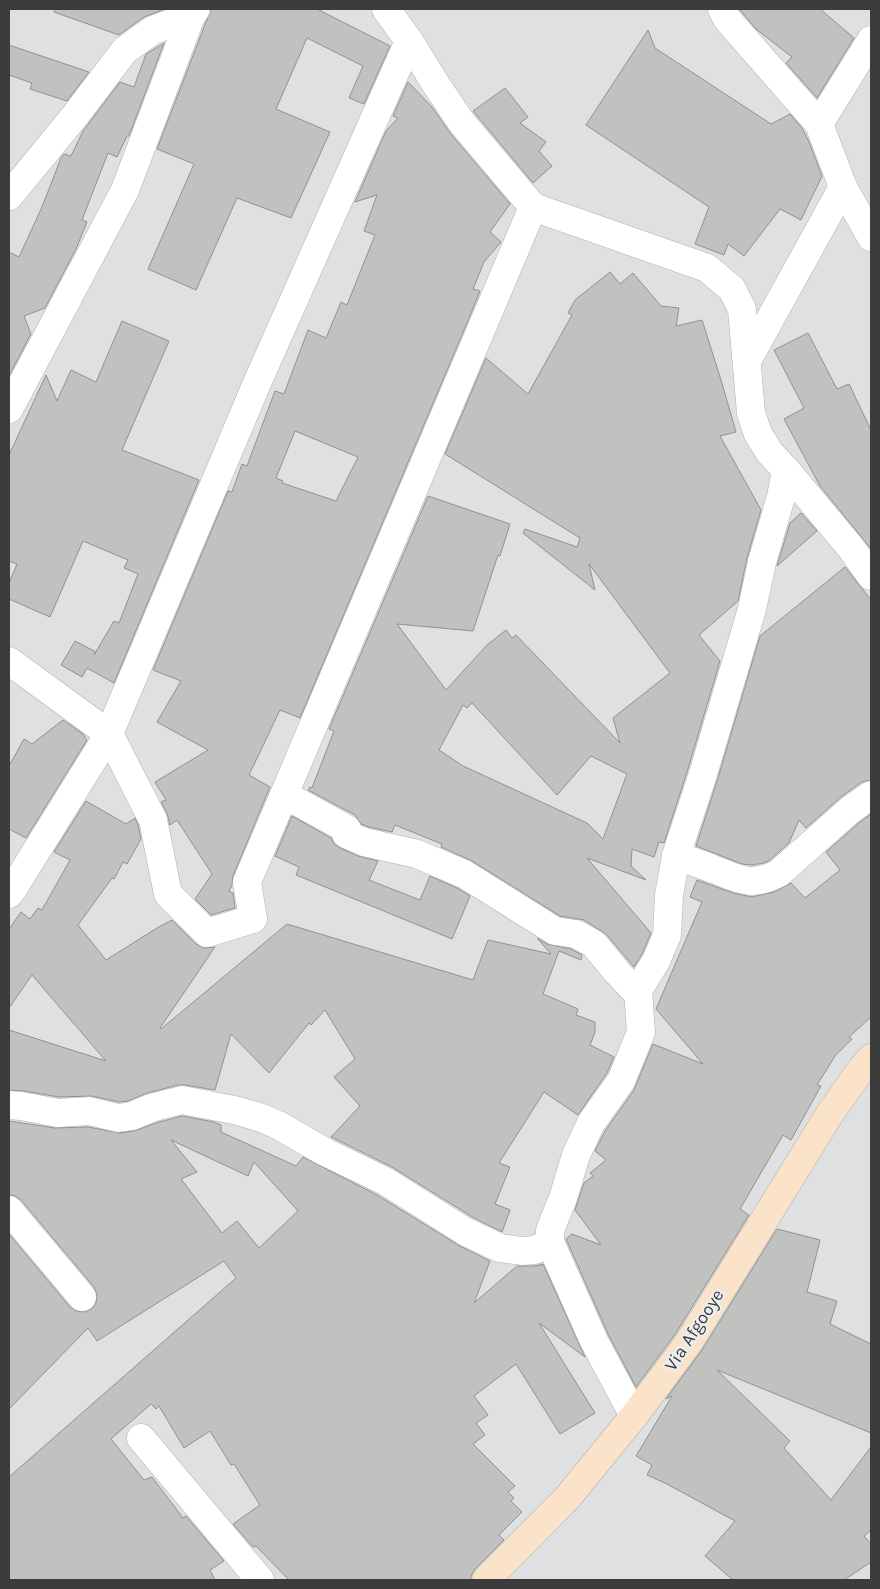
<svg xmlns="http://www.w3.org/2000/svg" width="880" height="1589" font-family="Karla,sans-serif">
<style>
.building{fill:#c1c1bf;stroke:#91918f;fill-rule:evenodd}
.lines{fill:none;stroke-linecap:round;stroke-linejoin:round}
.minor-casing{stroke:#b1b2b3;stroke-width:29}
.secondary-casing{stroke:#b1b2b3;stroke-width:29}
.minor{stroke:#fff;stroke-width:28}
.secondary{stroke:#fbe3c9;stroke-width:28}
.labels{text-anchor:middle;stroke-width:5;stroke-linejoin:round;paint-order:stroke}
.street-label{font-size:18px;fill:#3c3c3d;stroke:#ecedee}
</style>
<rect width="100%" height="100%" fill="#dee0e1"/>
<!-- building -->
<g class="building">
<polygon points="55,9 165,9 144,17 119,35 54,12"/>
<polygon points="211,9 317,9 390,46 364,104 349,98 363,66 307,38 276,109 330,132 291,218 237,198 196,290 148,269 194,164 157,149"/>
<polygon points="739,9 820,9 854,38 817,98 786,63 792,57 756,29"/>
<polygon points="648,30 655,48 771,124 790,114 802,128 809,142 822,176 801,220 780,209 744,256 728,244 724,255 695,244 709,207 586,125"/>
<polygon points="164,43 129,136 127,136 117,157 108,153 82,220 87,222 76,249 45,308 24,316 31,334 9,376 9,252 19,257 42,207 61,158 64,154 71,156 83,131 120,82 134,87 146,54"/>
<polygon points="9,45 89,72 67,101 30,89 32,83 9,75"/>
<path d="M408,82L432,107L450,133L510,204L490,232L501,242L484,262L473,289L480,291L472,311L300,718L280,710L249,775L270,787L233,876L232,885L229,891L233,893L235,908L211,915L195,899L212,874L177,820L170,825L167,813L161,802L166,800L155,782L208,750L157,722L181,681L153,670L228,491L232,492L242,464L247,466L275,391L284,394L308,330L326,338L341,302L347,305L375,235L364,231L377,195L355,202L386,131L398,118L393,116ZM295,431L358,457L336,501L282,483L283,481L276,478Z"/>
<polygon points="505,88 528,117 520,123 546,142 539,151 552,166 533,183 473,111"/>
<path d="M610,272L620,284L633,273L661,306L679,308L676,326L702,320L721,380L736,432L720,436L761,510L747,558L738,601L699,635L720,661L688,769L664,843L659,842L654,857L632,849L631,866L646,880L587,858L651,933L642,954L634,967L606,934L584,920L560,916L472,861L441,847L442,844L395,825L392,832L369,827L361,824L355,815L308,790L310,787L312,788L334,731L329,729L428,496L510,524L500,556L498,555L473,631L397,624L446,690L487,645L506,630L512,638L516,635L620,743L613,718L670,673L589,564L595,590L523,533L525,529L577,547L580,538L445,454L486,358L528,394L572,315L568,313L575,300ZM472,703L557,795L591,756L627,774L603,839L587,823L463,766L439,750L463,705L467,708Z"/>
<polygon points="122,321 169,341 122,450 199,480 114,683 87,668 82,677 61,665 75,641 96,652 94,655 114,621 119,623 138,574 124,568 128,560 83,541 50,617 9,599 9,583 17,564 9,561 9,455 46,375 57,401 71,370 96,382"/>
<polygon points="808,333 837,389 849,384 871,430 871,549 820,486 784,419 804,408 774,350"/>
<polygon points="801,513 817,531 777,566 790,523"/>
<polygon points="845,567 871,600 871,780 862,782 841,797 806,828 799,820 789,843 770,860 764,863 752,865 742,864 696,846 718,778 760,636"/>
<polygon points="63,720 83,734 87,740 26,838 9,829 9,766 24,739 32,744"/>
<polygon points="86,801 126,824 135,818 138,825 141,839 127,864 123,862 114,879 112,878 78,925 106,960 157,928 172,920 196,944 204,948 215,947 160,1028 161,1029 287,924 473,980 488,940 551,954 537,938 547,944 571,949 582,955 581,960 559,951 543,994 578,1009 576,1015 595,1022 595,1032 590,1045 614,1057 607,1073 578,1115 544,1092 499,1163 510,1167 495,1204 510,1210 502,1232 474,1218 392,1167 331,1137 360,1106 334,1077 355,1059 325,1010 311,1025 309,1023 269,1073 231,1034 215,1090 185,1085 178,1085 147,1093 128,1101 119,1102 92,1096 59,1097 24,1091 9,1090 9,1030 106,1061 32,975 9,1008 9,929 21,912 30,919 38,908 42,910 70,860 54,852"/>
<polygon points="871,814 871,1017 849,1037 852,1039 835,1056 817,1085 821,1086 791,1140 783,1135 740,1209 749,1215 676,1333 636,1387 608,1334 566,1239 572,1234 601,1245 575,1210 584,1183 593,1176 590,1173 606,1160 595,1151 605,1131 634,1090 653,1044 703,1064 656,1009 702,902 690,897 697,880 733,893 752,897 774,892 791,883 805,898 840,870 826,852 860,822"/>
<polygon points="292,816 331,838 334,844 340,848 358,856 378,861 369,880 420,900 430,876 457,888 470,896 452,939 296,875 299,867 275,856"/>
<path d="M182,1116L214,1122L221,1125V1132L296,1166L303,1157L377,1195L458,1245L490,1261L474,1303L517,1266H536L543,1264L585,1357L539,1323L595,1413L560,1434L516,1364L474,1396L488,1415L476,1423L485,1435L473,1444L515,1486L508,1492L514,1498L511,1501L522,1512L499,1535L504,1540L475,1569L471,1576V1580H289L256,1546L253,1547L233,1524L260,1505L234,1464L231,1465L210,1431L184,1448L159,1406L156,1409L151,1404L111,1439L144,1480L152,1477L183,1518L186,1516L224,1561L210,1570L215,1580H9V1477L236,1278L224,1261L97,1341L88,1328L9,1409V1234L70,1307L76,1311L84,1312L92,1309L96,1303L97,1295L94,1287L21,1200L15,1196L9,1195V1121L55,1128L88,1127L120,1133L134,1131L156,1123ZM171,1140L248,1176L254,1162L298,1211L259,1248L237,1221L222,1233L181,1179L197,1172Z"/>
<polygon points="777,1229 820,1240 807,1292 837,1301 830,1324 871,1344 871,1433 717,1370 790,1441 784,1448 831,1500 871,1447 871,1530 864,1536 871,1544 871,1562 844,1580 733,1580 705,1556 735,1521 667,1484 647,1475 652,1465 636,1456 672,1396 666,1399 702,1350"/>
</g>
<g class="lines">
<!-- minor casing -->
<g class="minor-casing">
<g id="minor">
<polyline points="386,9 409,41 437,86 462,123 533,207 707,268 732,289 742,309 751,413 758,434 770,453 786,470 851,548 871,576"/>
<polyline points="722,9 727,19 819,124 843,187 871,237"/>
<polyline points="819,124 871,40"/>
<polyline points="9,196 74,117 125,50 153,30 191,16 196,9"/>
<polyline points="747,361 843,187"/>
<polyline points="9,409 125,190 191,16"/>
<polyline points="9,661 109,734 153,820 168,894 207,933 253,919 247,882 533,207"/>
<polyline points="285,795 347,829 346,834 364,842 417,854 464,874 555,931 576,934 594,944 617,972 633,989 638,990"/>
<path d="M676,856C688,860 701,864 713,869C739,879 751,888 779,873L850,810L871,795"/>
<polyline points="9,894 14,887 109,734 257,383 409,41"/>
<polyline points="9,1105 21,1106 58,1113 89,1111 118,1118 132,1116 151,1108 182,1100 234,1110 259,1117 278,1125 325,1152 385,1181 466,1232 500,1248 522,1251 535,1250 550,1242"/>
<polyline points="9,1210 82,1297"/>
<polyline points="634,1416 594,1341 550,1242 550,1230 563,1198 576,1155 591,1123 621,1081 641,1032 638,990 656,961 667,935 669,895 676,856 703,774 752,609 762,562 781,497 786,470"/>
<polyline points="141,1438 260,1580"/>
</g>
</g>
<!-- secondary casing -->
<g class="secondary-casing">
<polyline id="secondary" points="486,1580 568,1497 634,1416 689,1342 829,1115 862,1068 871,1058"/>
</g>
<!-- minor -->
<use href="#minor" class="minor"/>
<!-- secondary -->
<use href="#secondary" class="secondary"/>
</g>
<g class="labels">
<!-- street labels -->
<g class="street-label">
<text transform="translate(694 1330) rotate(-57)" y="6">Via Afgooye</text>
</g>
</g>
<!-- border -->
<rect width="880" height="1589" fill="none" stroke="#3c3c3d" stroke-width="20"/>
</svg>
